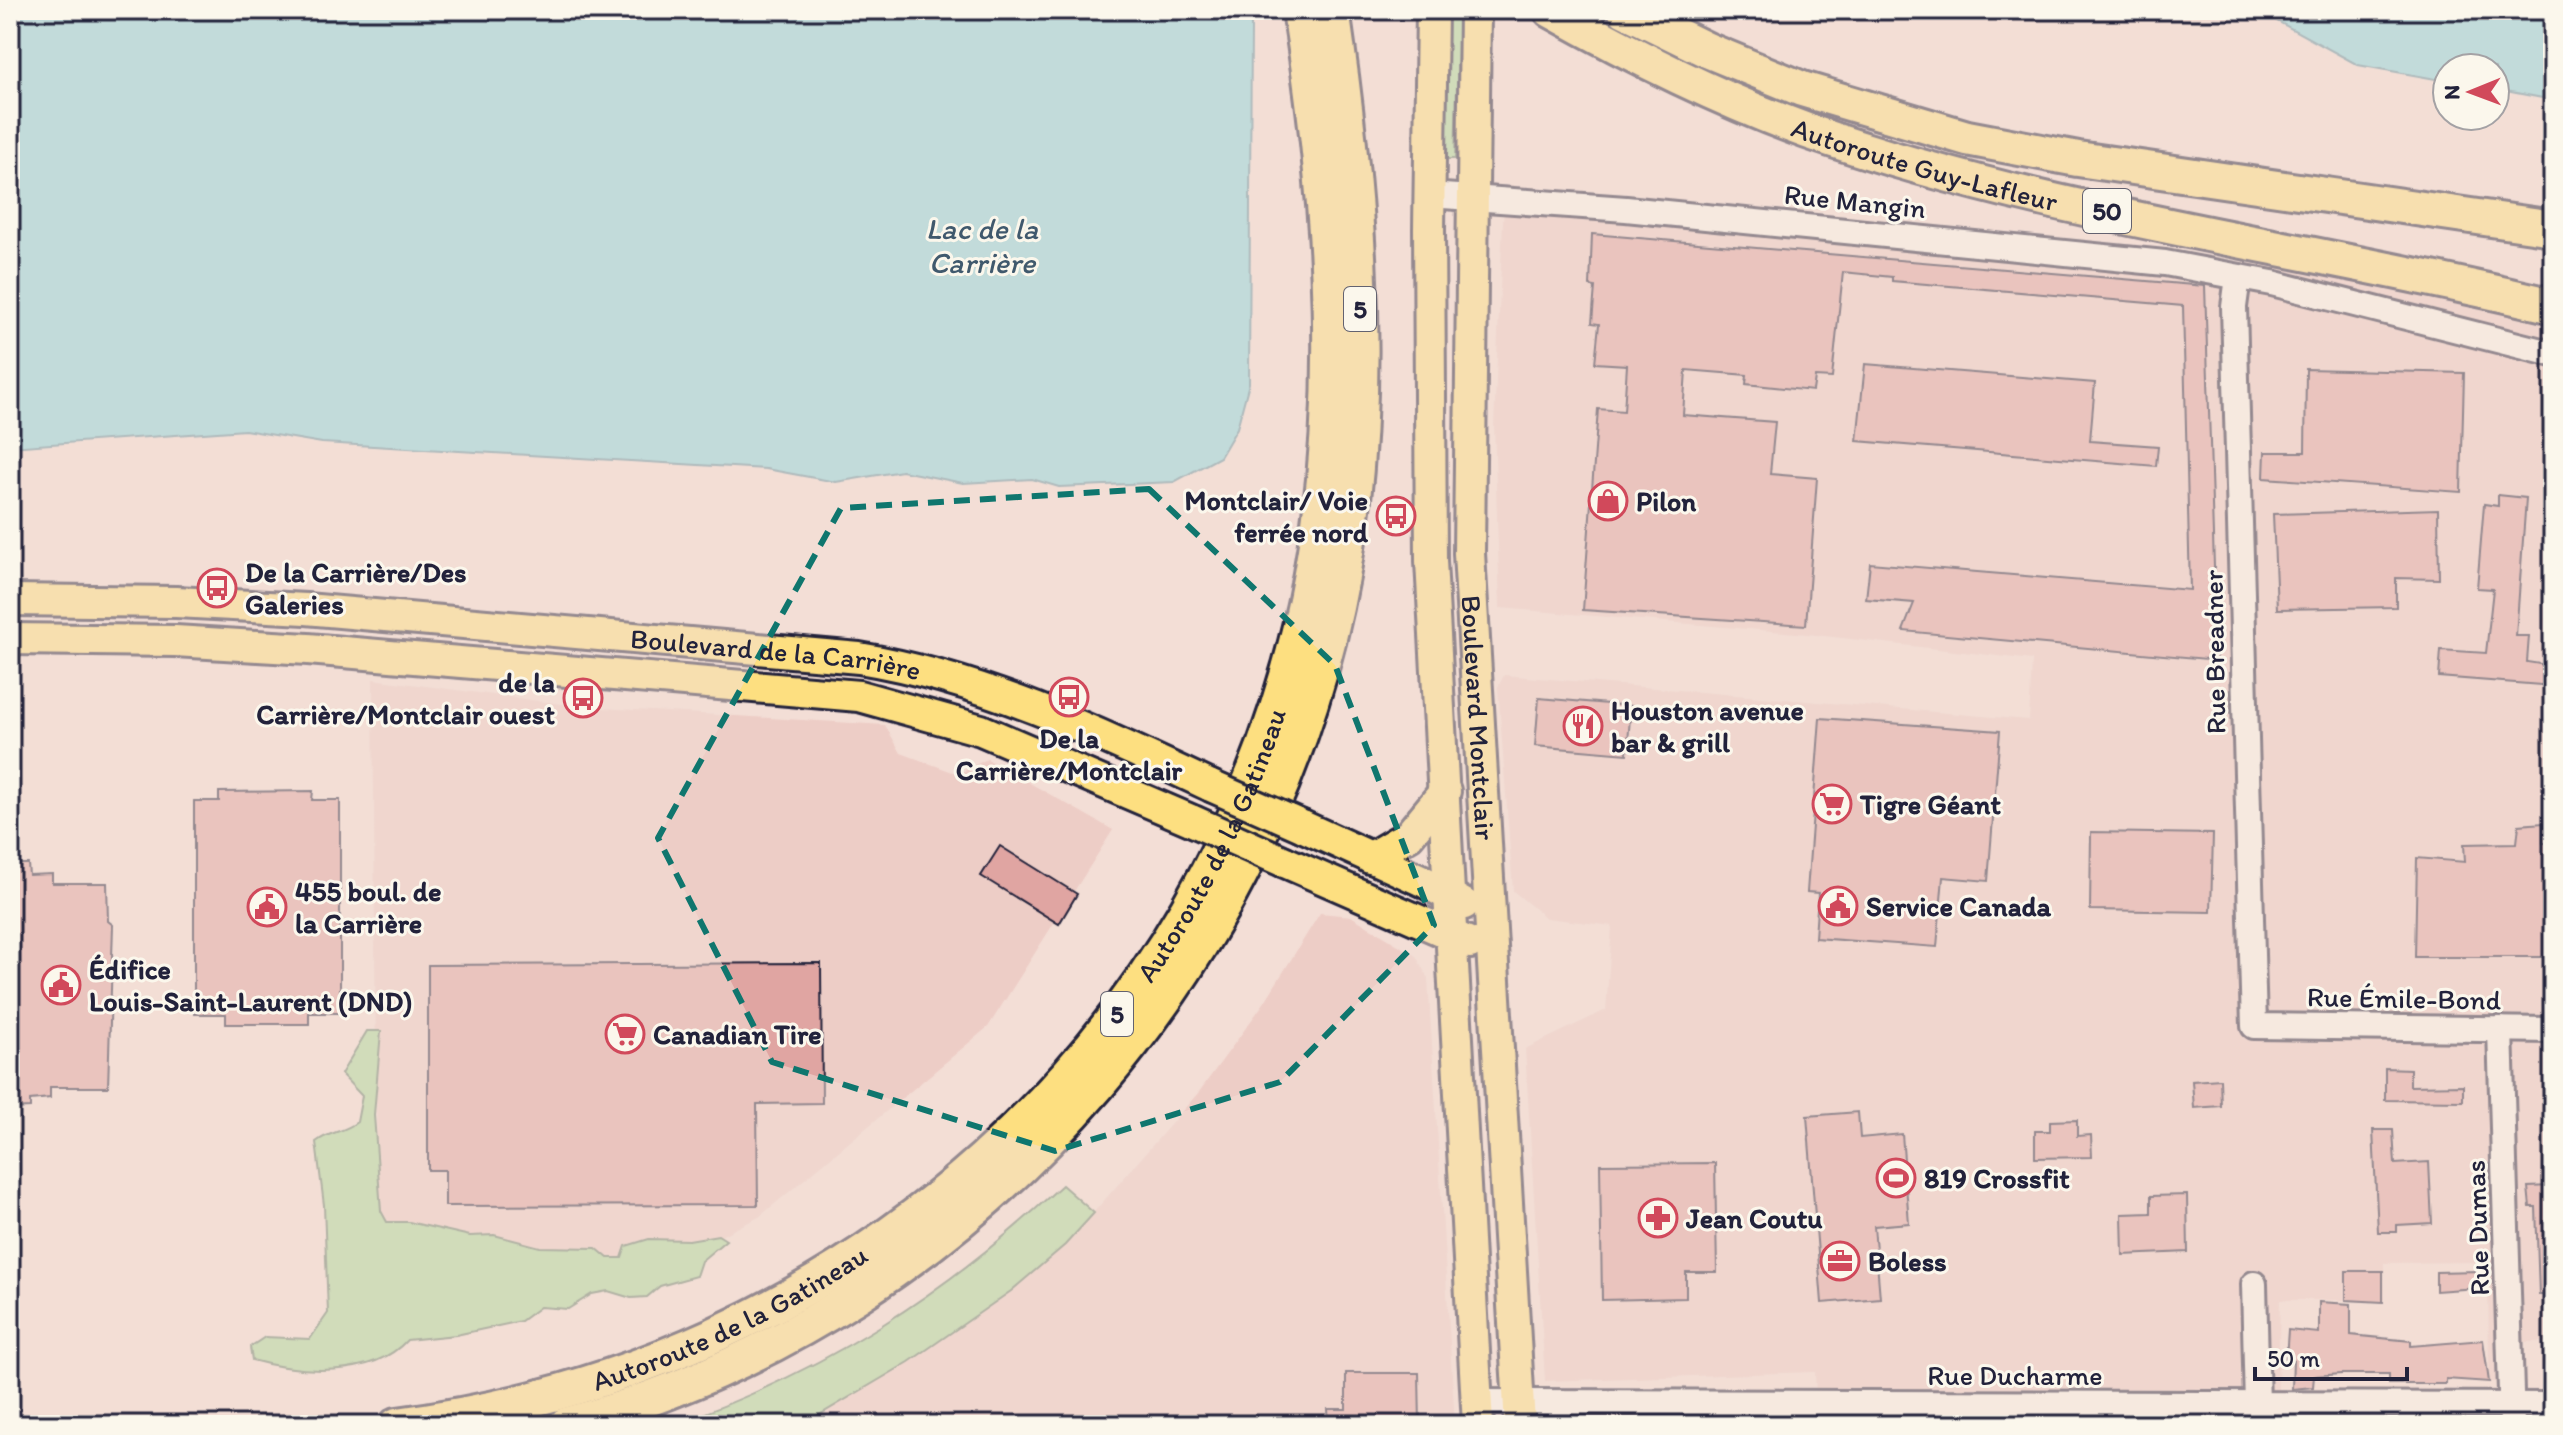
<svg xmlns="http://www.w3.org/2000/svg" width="2563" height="1435" font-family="Itim,sans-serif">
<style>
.built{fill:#edcdc6}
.green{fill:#a8d99a;stroke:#657e6a;stroke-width:2}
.water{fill:#87d8e0;stroke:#5f8f9e;stroke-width:2}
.building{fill:#e0a5a2;stroke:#22223b;stroke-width:2}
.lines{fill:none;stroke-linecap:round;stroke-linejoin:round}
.minor-casing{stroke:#22223b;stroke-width:30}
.major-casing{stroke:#22223b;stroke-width:36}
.highway-casing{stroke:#22223b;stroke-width:40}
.minor{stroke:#fbf7ec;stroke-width:24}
.major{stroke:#fddf80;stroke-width:30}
.highway{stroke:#fddf80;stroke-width:34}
.major-bridge-casing{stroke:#22223b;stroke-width:36;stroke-linecap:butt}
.major-bridge{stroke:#fddf80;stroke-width:30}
.marked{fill:none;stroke:#0f766e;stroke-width:6;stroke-dasharray:16 10;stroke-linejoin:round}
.labels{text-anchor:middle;stroke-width:6;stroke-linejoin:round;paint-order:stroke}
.shield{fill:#fbf7ec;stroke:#636270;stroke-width:2}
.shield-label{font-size:26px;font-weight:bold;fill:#22223b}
.street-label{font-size:28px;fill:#22223b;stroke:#fbf7ec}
.poi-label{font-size:28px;font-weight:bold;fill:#22223b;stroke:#fbf7ec;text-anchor:start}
.water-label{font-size:30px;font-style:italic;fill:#40596d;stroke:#fbf7ec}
</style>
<rect width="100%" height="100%" fill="#f3ded6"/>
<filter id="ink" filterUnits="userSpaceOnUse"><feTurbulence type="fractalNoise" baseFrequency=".0125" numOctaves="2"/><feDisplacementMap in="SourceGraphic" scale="16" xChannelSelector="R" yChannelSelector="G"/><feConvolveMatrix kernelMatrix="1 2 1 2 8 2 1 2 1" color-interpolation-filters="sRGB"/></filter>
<g filter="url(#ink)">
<!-- built -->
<g class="built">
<polygon points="1509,185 2252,263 2553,318 2553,1342 2524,1342 2523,1382 2489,1382 2488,1262 2384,1263 2385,1300 2280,1300 2278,1390 2066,1406 2066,1425 1817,1425 1815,1372 1545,1381 1525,1049 1606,1010 1612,926 1546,918 1513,891 1498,687 1504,675 2029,720 2032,660 1807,634 1500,608 1494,425 1503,220"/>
<polygon points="373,679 585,707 885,725 901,753 958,774 987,759 1113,830 988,1027 759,1217 650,1271 378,1348"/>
<polygon points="1320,913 1351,916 1416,956 1428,978 1455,1425 798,1425 909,1362 1011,1291 1065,1245 1199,1092 1264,1003"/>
</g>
<!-- green -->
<g class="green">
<polygon points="1447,10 1459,10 1455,159 1443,159"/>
<path d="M367,1031H381L374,1115L381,1211L387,1222H409L470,1236L494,1235L540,1247L596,1248L608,1258H622L626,1246L649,1239L689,1240L718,1235L726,1240L701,1261L696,1276L660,1286L647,1297L631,1298L608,1291L592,1294L568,1309L540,1307L521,1321L456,1335L407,1340C372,1379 298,1373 252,1360L250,1347L265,1337L310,1339L328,1313L324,1205L316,1142C330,1131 343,1133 357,1122L362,1096L341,1074Z"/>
<path d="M1062,1185L1094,1213L1065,1245L1011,1291L909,1362L814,1418L798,1425H673C826,1371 944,1295 1062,1185Z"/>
</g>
<!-- water -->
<g class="water">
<polygon points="10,10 1247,10 1251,21 1249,383 1237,428 1220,457 1174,482 1059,487 1032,479 963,483 902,471 836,482 766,469 322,443 245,430 10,447"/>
<polygon points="2257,10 2553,10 2553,100 2495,89 2495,68 2447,68 2447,81 2358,65"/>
</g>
<!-- building -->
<g class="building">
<polygon points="1592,234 2205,286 2217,660 1903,631 1914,603 1866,599 1870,563 2190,590 2183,306 1892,281 1892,277 1843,272 1832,378 1815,377 1813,391 1746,384 1747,375 1686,370 1683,415 1775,422 1770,474 1817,478 1806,625 1583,610 1598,409 1624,411 1627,365 1595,363 1599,324 1592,323 1595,287 1590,286"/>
<polygon points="1865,364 2095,383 2090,441 2158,446 2156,466 1857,441"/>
<polygon points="2306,369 2464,373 2461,492 2264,478 2265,452 2305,452"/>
<polygon points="2498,495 2526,498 2516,636 2529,636 2527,662 2553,666 2553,686 2439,677 2441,650 2486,653 2493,589 2477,588 2484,504 2498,506"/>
<polygon points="2438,509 2439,579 2396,578 2396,607 2277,609 2273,514"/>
<polygon points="1539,698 1631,706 1627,754 1535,746"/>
<polygon points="1820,718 2000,731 1988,881 1943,877 1937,947 1815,938 1818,893 1807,892"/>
<polygon points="313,791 312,800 340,800 340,1013 309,1013 309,1024 226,1024 226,1014 194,1014 194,801 219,801 219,792"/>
<polygon points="2543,823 2543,843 2553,843 2553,957 2415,957 2417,858 2465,862 2464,844 2517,843 2519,825"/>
<polygon points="2091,832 2213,834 2211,912 2090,910"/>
<polygon points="1000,846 1077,894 1059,924 981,876"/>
<polygon points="10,864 28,864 29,875 52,874 52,883 107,883 108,921 113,925 108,1087 50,1087 50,1098 30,1100 30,1108 10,1109"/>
<polygon points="821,963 822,1103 757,1104 758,1205 445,1206 445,1170 428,1170 428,965"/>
<polygon points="2385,1068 2410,1069 2410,1086 2463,1085 2463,1101 2385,1100"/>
<polygon points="2220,1079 2221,1106 2194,1108 2192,1081"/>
<polygon points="1858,1112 1860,1138 1902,1134 1909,1223 1874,1226 1880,1298 1822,1303 1807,1116"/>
<polygon points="2077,1120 2077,1136 2091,1135 2092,1157 2035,1158 2035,1131 2050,1131 2050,1121"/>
<polygon points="2373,1130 2393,1130 2395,1164 2429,1162 2432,1223 2397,1225 2397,1232 2378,1232"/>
<polygon points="1715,1163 1717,1272 1686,1272 1686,1298 1602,1300 1600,1164"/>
<polygon points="2553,1186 2553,1295 2539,1295 2536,1207 2530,1207 2528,1187"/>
<polygon points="2187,1195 2188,1252 2123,1255 2122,1214 2151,1213 2151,1196"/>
<polygon points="2346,1271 2383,1271 2383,1302 2346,1300"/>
<polygon points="2477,1271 2477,1288 2436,1291 2436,1272"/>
<polygon points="2319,1302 2351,1304 2351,1335 2411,1341 2411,1346 2483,1340 2489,1382 2446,1379 2446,1384 2389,1384 2389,1374 2342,1374 2314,1376 2313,1387 2292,1389 2293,1359 2286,1359 2288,1330 2319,1333"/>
<polygon points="1346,1373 1419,1373 1420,1425 1329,1425 1328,1409 1346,1409"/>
</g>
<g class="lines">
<!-- minor casing -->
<g class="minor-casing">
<g id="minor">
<polyline points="1429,195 1626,209 2165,263 2272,283 2553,354"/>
<polyline points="2238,277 2234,307 2254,1026 2553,1030"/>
<polyline points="2500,1029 2512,1425"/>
<polyline points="2254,1284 2257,1406"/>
<polyline points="1476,1402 2553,1405"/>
</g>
</g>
<!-- major casing -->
<g class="major-casing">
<g id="major">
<polyline points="1432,10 1429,229 1431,561 1478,1425"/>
<path id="s1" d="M1475,10L1469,553L1520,1425"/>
<path id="s2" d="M10,600L176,602L306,609L859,658C982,678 1098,733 1211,786"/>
<polyline points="10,639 175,641 308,649 859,696 981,730 1193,821"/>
<polyline points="1302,826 1423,881 1464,904"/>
<polyline points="1370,858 1409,835 1445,791"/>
<polyline points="1285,862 1470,943"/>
</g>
</g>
<!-- highway casing -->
<g class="highway-casing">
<g id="highway">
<path id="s3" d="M1551,10C1633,56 1719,99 1807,131C2048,216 2305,246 2553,306"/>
<polyline points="1625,10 1707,50 1802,89 1967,138 2078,159 2553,228"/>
<path id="s4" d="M397,1425C845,1368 1212,1046 1306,600C1346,406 1331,205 1300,10"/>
<path d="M566,1425C984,1312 1303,939 1352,509C1371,343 1356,175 1332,10"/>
</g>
</g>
<!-- minor -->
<use href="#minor" class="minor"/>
<!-- major -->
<use href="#major" class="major"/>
<!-- highway -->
<use href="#highway" class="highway"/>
<!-- major-bridge casing -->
<g class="major-bridge-casing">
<g id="major-bridge">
<polyline points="1211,786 1302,826"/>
<polyline points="1193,821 1285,862"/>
</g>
</g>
<!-- major-bridge -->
<use href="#major-bridge" class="major-bridge"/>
</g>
</g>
<!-- marked area -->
<path d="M0 0H2563V1435H0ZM1149,489L1335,665L1434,925L1280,1082L1055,1151L772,1062L658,838L841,508Z" fill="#f3ded6" fill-opacity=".55" fill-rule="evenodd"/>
<path class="marked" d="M1149,489L1335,665L1434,925L1280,1082L1055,1151L772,1062L658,838L841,508Z"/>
<!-- icons -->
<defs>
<g id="shop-ring" transform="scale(2)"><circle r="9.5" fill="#fbf7ec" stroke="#d1495b" stroke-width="1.5"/><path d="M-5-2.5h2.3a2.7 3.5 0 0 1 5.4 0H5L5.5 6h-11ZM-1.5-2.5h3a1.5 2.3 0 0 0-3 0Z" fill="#d1495b"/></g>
<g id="bus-ring" transform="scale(2)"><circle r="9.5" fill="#fbf7ec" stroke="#d1495b" stroke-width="1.5"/><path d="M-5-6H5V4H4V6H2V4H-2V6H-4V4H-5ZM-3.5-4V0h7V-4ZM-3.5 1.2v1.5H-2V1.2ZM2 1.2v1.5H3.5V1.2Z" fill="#d1495b"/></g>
<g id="restaurant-ring" transform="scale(2)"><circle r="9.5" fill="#fbf7ec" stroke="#d1495b" stroke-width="1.5"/><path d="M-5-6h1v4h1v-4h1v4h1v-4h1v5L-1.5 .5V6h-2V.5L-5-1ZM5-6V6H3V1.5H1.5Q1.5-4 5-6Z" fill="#d1495b"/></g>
<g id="supermarket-ring" transform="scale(2)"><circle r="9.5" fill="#fbf7ec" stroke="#d1495b" stroke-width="1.5"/><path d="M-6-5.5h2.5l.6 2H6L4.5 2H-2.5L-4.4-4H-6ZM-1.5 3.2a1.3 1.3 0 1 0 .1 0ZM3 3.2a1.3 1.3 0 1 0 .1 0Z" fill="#d1495b"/></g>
<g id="civic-ring" transform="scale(2)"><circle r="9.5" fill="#fbf7ec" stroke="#d1495b" stroke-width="1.5"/><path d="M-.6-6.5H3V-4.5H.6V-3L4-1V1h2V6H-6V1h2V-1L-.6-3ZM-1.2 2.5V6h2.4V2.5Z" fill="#d1495b"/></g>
<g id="stadium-ring" transform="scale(2)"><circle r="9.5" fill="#fbf7ec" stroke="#d1495b" stroke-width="1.5"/><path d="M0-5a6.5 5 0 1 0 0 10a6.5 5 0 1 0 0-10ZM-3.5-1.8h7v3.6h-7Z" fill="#d1495b"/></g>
<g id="pharmacy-ring" transform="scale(2)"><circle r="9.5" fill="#fbf7ec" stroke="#d1495b" stroke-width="1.5"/><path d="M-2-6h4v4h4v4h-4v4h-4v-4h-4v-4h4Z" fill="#d1495b"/></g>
<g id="office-ring" transform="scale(2)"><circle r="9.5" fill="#fbf7ec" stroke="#d1495b" stroke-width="1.5"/><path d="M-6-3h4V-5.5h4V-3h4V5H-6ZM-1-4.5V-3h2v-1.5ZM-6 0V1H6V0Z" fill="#d1495b"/></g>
</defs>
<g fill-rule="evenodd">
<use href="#shop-ring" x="1608" y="501"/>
<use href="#bus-ring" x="1396" y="516"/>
<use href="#bus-ring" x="217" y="588"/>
<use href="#bus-ring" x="1069" y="697"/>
<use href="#bus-ring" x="583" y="698"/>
<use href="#restaurant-ring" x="1583" y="726"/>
<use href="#supermarket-ring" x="1832" y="804"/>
<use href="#civic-ring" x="1838" y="906"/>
<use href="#civic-ring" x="267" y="907"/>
<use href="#civic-ring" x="61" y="985"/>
<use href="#supermarket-ring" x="625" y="1034"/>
<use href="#stadium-ring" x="1896" y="1178"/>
<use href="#pharmacy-ring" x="1658" y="1218"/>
<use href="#office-ring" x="1840" y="1261"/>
</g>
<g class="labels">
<!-- shield labels -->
<g class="shield">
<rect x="2083" y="189" width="48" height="44" rx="6"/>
<rect x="1344" y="287" width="32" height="44" rx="6"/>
<rect x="1101" y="992" width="32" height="44" rx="6"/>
</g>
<g class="shield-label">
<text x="2107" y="220">50</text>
<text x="1360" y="318">5</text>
<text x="1117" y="1023">5</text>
</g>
<!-- street labels -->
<g class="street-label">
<text dy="10" stroke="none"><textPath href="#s3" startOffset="406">Autoroute Guy-Lafleur</textPath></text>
<text transform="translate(1855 201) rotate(6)" y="10">Rue Mangin</text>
<text transform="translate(2214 652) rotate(-91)" y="10">Rue Breadner</text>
<text dy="10" stroke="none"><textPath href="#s2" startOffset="768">Boulevard de la Carrière</textPath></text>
<text dy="10" stroke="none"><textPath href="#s1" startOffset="708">Boulevard Montclair</textPath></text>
<text dy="10" stroke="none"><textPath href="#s4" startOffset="1046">Autoroute de la Gatineau</textPath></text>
<text transform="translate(2404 998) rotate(1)" y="10">Rue Émile-Bond</text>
<text transform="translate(2477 1228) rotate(-92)" y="10">Rue Dumas</text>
<text dy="10" stroke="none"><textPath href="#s4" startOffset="352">Autoroute de la Gatineau</textPath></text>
<text x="2015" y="1385">Rue Ducharme</text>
</g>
<!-- poi labels -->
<g class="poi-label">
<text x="1368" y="510" text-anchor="end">Montclair/ Voie<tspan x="1368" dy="32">ferrée nord</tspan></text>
<text x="1636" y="511">Pilon</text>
<text x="245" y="582">De la Carrière/Des<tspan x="245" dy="32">Galeries</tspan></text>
<text x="555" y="692" text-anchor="end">de la<tspan x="555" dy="32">Carrière/Montclair ouest</tspan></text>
<text x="1611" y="720">Houston avenue<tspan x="1611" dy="32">bar &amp; grill</tspan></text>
<text x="1069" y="748" text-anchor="middle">De la<tspan x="1069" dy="32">Carrière/Montclair</tspan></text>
<text x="1860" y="814">Tigre Géant</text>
<text x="295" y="901">455 boul. de<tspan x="295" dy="32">la Carrière</tspan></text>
<text x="1866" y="916">Service Canada</text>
<text x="89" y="979">Édifice<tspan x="89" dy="32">Louis-Saint-Laurent (DND)</tspan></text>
<text x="653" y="1044">Canadian Tire</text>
<text x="1924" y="1188">819 Crossfit</text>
<text x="1686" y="1228">Jean Coutu</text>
<text x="1868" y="1271">Boless</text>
</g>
<!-- water labels -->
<g class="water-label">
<text x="982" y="239">Lac de la<tspan x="982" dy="34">Carrière</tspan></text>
</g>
</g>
<!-- margin -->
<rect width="2563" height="1435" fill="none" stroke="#fbf7ec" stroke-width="40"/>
<rect x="20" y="20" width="2523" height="1395" fill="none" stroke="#22223b" stroke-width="3" filter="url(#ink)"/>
<!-- north arrow -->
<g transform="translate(2471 92) rotate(269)"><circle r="38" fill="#fbf7ec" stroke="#a4a2a5" stroke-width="2"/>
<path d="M0-6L14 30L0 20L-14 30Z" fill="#d1495b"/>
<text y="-12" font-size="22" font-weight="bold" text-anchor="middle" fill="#22223b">N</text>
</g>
<!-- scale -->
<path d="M2255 1367v12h152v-12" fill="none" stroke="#22223b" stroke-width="4"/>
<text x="2267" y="1367" font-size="24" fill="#22223b" stroke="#fbf7ec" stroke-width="6" paint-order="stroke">50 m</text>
</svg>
